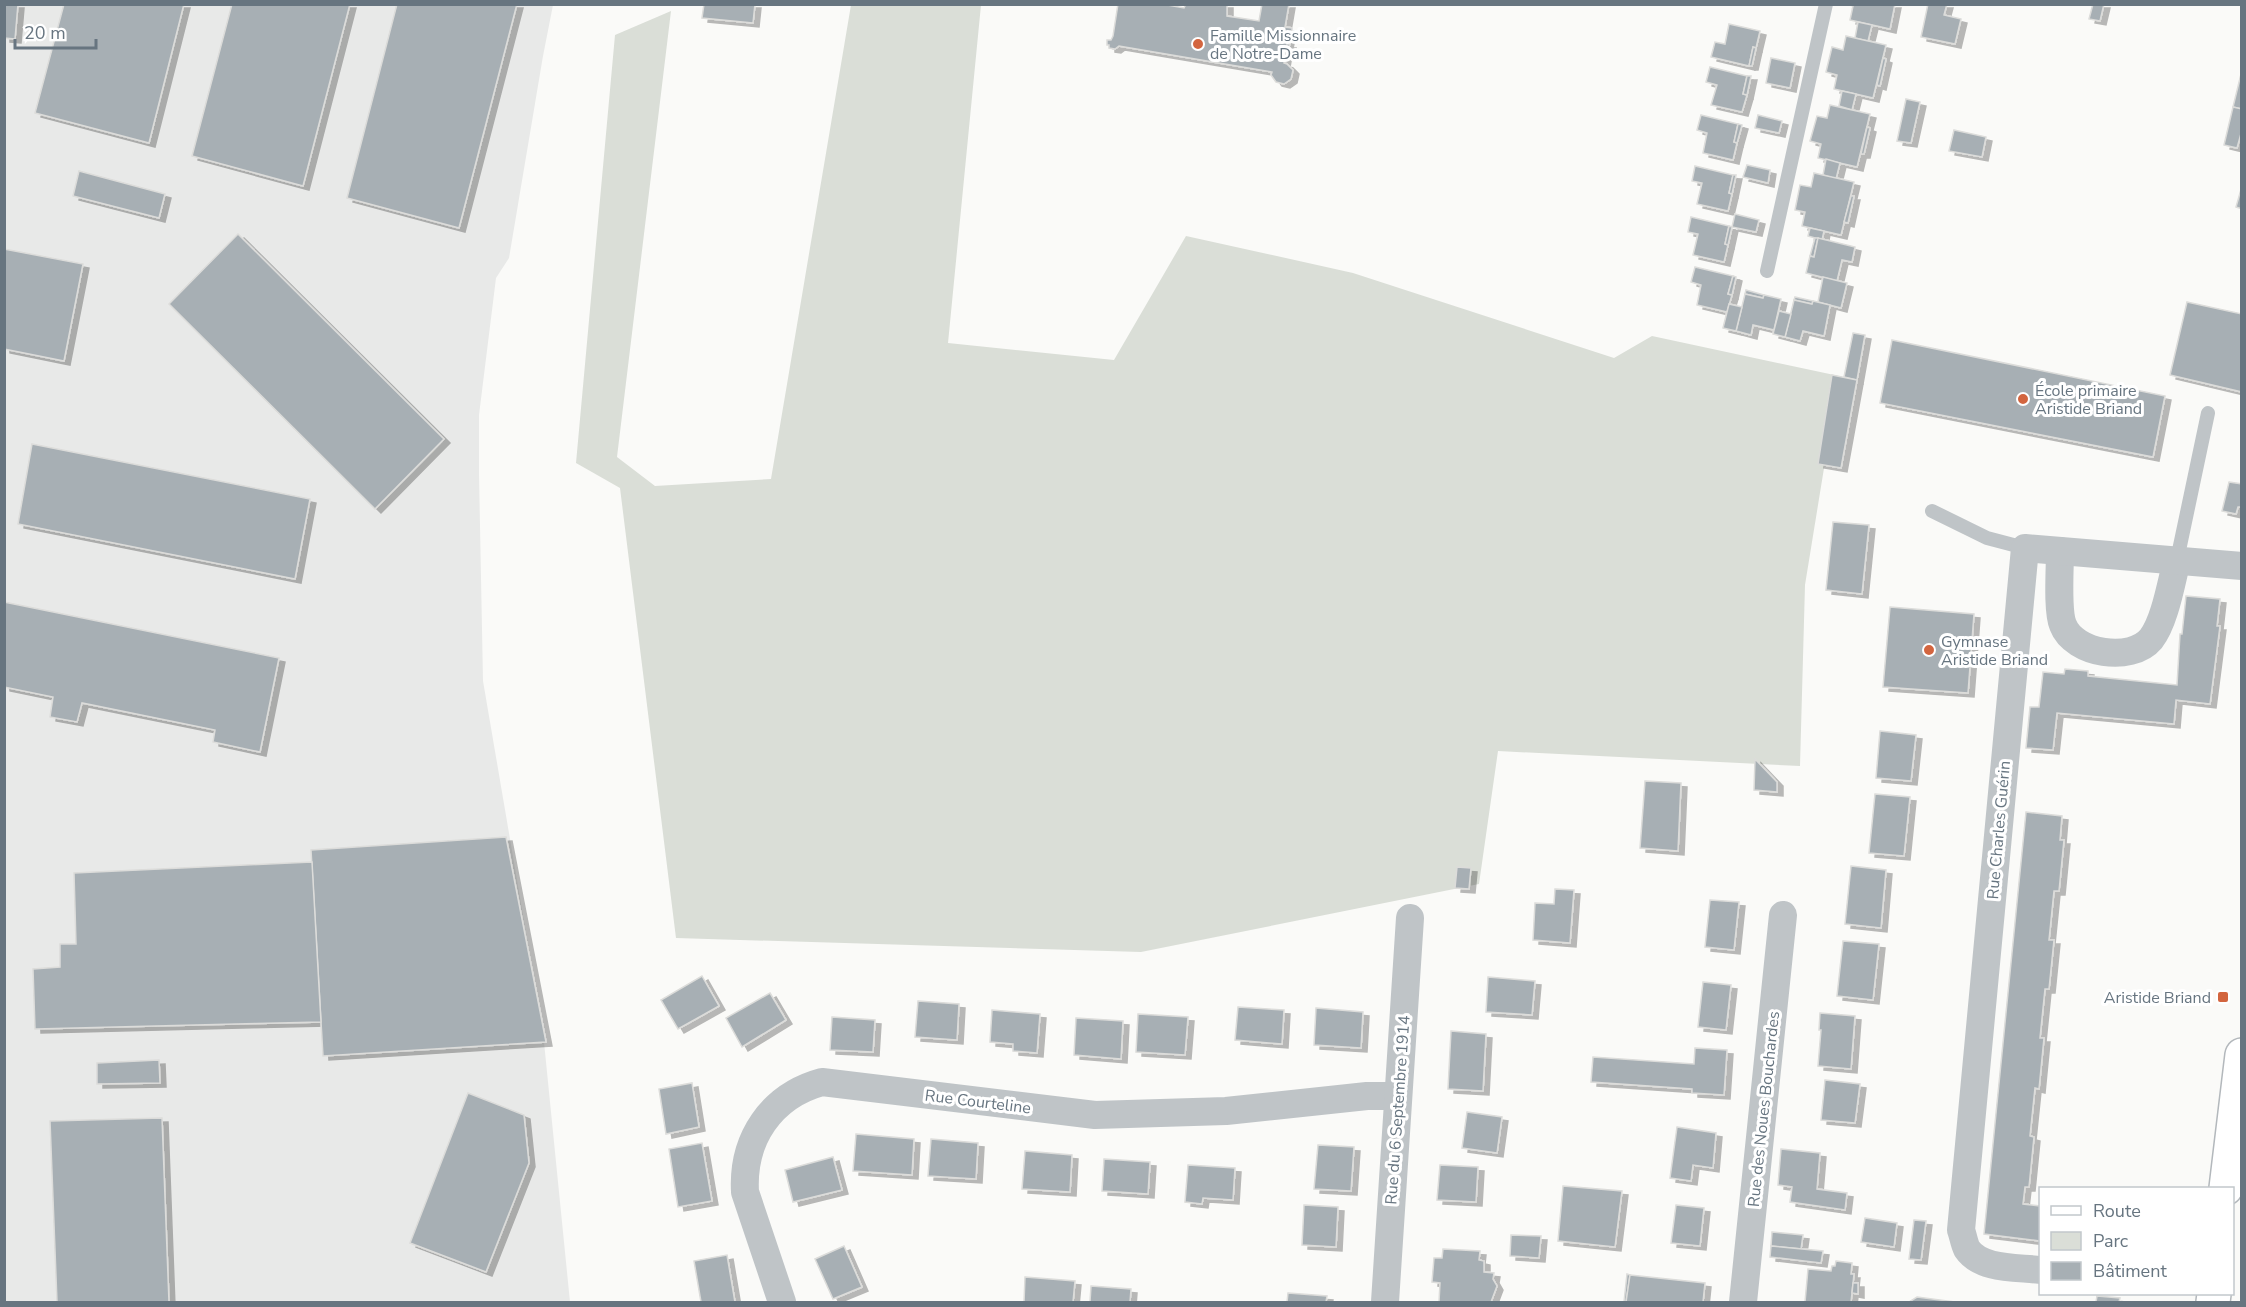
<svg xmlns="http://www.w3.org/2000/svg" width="2246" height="1307" font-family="'Nunito Sans',sans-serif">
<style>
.built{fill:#e8e9e8}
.green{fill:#daded7}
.building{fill:#a7afb4;stroke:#dcdcda;stroke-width:1.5;filter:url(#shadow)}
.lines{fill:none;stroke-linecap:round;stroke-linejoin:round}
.primary-casing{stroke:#b3b8bc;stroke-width:36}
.lane{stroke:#bfc4c7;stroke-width:14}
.street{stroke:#bfc4c7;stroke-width:28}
.primary{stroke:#fff;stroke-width:33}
.poi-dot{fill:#d3653f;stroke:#fff;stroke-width:2}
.labels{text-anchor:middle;stroke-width:6;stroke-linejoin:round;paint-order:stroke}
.poi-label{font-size:16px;fill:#677580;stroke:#fff;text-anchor:start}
.street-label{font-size:16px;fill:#677580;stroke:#fff}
</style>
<defs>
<filter id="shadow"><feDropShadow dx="6" dy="4" stdDeviation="0" flood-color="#0004"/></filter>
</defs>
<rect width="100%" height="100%" fill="#fafaf8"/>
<!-- built -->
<polygon class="built" points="5,5 553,5 543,56 509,258 496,278 479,415 479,474 483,681 543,1032 570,1302 5,1302"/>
<!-- green -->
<polygon class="green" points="851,5 981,5 948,343 1114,360 1186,236 1353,273 1614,358 1652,336 1839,376 1805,585 1800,766 1498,751 1479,884 1141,952 676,938 620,488 576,463 615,35 671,11 617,457 655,486 771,479"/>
<!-- building -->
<g class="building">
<polygon points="4,4 18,4 15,39 4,38"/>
<polygon points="64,4 184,4 149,143 35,113"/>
<polygon points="232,4 350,4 303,186 192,156"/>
<polygon points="397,4 517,4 459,228 347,198"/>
<polygon points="704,4 755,4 753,23 702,18"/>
<polygon points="1118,4 1162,4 1184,8 1186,4 1227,4 1227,16 1259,21 1262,4 1289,4 1285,27 1292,28 1292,31 1290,31 1287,44 1290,44 1289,47 1287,46 1284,63 1287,64 1293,70 1291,79 1284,84 1276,82 1271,75 1272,72 1119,46 1115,49 1109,48 1109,45 1107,45 1107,40 1111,40 1113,36"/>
<polygon points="1846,4 1895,4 1890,29 1850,20 1853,6"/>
<polygon points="1928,4 1947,4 1944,15 1961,19 1955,44 1921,37"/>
<polygon points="2093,4 2104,4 2100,21 2089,19"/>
<polygon points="1858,22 1872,25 1868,41 1855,38"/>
<polygon points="1729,24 1760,31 1756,48 1753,47 1749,66 1711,57 1715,42 1725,44"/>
<polygon points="1846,36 1886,45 1873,98 1834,89 1837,75 1826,72 1832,47 1843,50"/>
<polygon points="1753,47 1756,48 1752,66 1749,66"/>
<polygon points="1771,58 1795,63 1790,88 1766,83"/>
<polygon points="1883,58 1886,59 1880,86 1877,85"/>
<polygon points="1710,67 1747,76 1743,94 1747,95 1742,112 1711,105 1717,85 1706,82"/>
<polygon points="2242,70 2242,109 2233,107"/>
<polygon points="1747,76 1751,76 1747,95 1743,94"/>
<polygon points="1842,91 1856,94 1852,110 1839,106"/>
<polygon points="1906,99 1920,102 1911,143 1897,141"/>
<polygon points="1830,105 1870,114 1857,167 1818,158 1821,144 1810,141 1817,116 1827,118"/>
<polygon points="2233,107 2242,109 2242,130 2237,148 2224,145"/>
<polygon points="1701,115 1738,124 1734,142 1737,143 1733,160 1703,153 1707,133 1697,130"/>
<polygon points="1758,115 1782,121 1779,133 1755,128"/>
<polygon points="1738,124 1742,125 1737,143 1734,142"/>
<polygon points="1867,127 1870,128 1864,154 1861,154"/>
<polygon points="1954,130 1986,137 1982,157 1949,151"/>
<polygon points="1826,159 1840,163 1836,179 1823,175"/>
<polygon points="1747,165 1770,170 1768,183 1743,177"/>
<polygon points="1695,166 1733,175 1729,193 1732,194 1728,211 1697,204 1702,183 1692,181"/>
<polygon points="79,171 165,194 159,218 73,196"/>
<polygon points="1814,173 1854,182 1841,235 1802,226 1805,212 1795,210 1800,185 1811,187"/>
<polygon points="1733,175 1736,175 1732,194 1729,193"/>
<polygon points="2242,186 2242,209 2236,207"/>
<polygon points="1851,196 1854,196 1848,223 1844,222"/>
<polygon points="1735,214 1759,220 1756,232 1732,227"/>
<polygon points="1691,217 1729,226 1725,244 1728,245 1724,262 1693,255 1698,234 1688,232"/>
<polygon points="1729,226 1732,227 1728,245 1725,244"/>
<polygon points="1810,228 1824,231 1822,240 1808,236"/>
<polygon points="238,234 444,439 375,509 169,304"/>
<polygon points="1815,238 1818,238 1814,257 1810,256"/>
<polygon points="1818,238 1855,247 1852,262 1842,260 1837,281 1806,273 1810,256 1814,257"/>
<polygon points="4,249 83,264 64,361 4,349"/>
<polygon points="1695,267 1733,276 1728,294 1732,295 1727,312 1697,305 1701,285 1691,282"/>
<polygon points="1733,276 1736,277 1732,295 1728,294"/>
<polygon points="1823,277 1847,283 1841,308 1818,302"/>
<polygon points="1746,290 1764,295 1763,298 1745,294"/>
<polygon points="1745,294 1763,298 1764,295 1781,299 1774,330 1753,325 1751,335 1736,331"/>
<polygon points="1795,297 1813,301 1812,304 1794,300"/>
<polygon points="1794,300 1812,304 1813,301 1830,305 1824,336 1803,331 1800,341 1785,337"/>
<polygon points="2187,302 2242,314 2242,392 2170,375"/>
<polygon points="1729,304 1742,307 1736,331 1723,328"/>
<polygon points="1779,311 1791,314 1785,337 1773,334"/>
<polygon points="1853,333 1865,335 1857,380 1844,377"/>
<polygon points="1892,340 2165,396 2153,457 1880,403"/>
<polygon points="1832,375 1857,380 1841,468 1818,464"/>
<polygon points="32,444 310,499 295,579 18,524"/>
<polygon points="2229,482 2242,484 2242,507 2238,507 2236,514 2222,511"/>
<polygon points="1833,522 1869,525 1862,594 1826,590"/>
<polygon points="2186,596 2220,599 2217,626 2220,626 2210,704 2176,700 2174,724 2057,713 2053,750 2026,748 2030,707 2039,707 2043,672 2064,674 2065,669 2088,671 2088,676 2177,685 2180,634 2182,634"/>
<polygon points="4,602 279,658 260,752 213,742 215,730 82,703 77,722 50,717 53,697 4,687"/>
<polygon points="1890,607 1974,614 1968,693 1883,687"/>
<polygon points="1880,731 1916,735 1911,781 1876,778"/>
<polygon points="1755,759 1777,782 1777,792 1754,790"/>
<polygon points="1645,781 1681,783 1678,851 1640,848"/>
<polygon points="1875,794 1910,797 1904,856 1869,853"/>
<polygon points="2026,812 2062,816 2060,840 2064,840 2059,891 2054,891 2049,940 2054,940 2049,989 2045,989 2040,1038 2044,1038 2039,1089 2035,1088 2030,1136 2034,1137 2029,1187 2025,1187 2023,1204 2040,1206 2040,1241 1984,1234"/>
<polygon points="506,837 546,1042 323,1056 311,850"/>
<polygon points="312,862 321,1022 35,1029 33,969 60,967 60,944 76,944 74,873"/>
<polygon points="1851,866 1886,870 1881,928 1845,924"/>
<polygon points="1457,867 1471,868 1469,889 1455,888"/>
<polygon points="1555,889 1574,890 1570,943 1533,940 1535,903 1554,904"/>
<polygon points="1710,900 1739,902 1734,950 1705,947"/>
<polygon points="1843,941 1879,944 1873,1000 1837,996"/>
<polygon points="702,976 719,1006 678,1029 661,1000"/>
<polygon points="1488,977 1535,981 1532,1015 1486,1012"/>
<polygon points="1703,982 1731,985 1726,1030 1698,1027"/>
<polygon points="770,993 786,1020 742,1047 726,1018"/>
<polygon points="918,1001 959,1004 957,1040 915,1037"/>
<polygon points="1238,1007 1284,1010 1282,1044 1235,1040"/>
<polygon points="1316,1008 1363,1012 1361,1048 1314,1045"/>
<polygon points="992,1010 1040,1014 1037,1053 1013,1051 1013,1044 990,1042"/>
<polygon points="1820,1013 1855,1016 1851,1069 1818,1066 1821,1030 1819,1030"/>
<polygon points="1138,1014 1188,1017 1185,1055 1136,1052"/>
<polygon points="832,1017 875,1020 873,1052 830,1050"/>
<polygon points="1076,1018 1123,1021 1121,1059 1074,1055"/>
<polygon points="1451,1031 1486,1034 1483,1091 1448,1089"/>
<polygon points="1695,1048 1727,1050 1724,1095 1692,1093 1692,1089 1591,1082 1593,1057 1694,1064"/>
<polygon points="159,1060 160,1083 97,1084 97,1063"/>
<polygon points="1825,1080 1860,1084 1855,1123 1821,1120"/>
<polygon points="692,1083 699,1127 666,1134 659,1089"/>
<polygon points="468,1093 524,1115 529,1163 486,1272 410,1243"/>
<polygon points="1467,1112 1502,1117 1497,1153 1462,1148"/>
<polygon points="162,1118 169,1302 57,1302 50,1121"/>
<polygon points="1677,1127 1716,1133 1713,1168 1693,1165 1691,1181 1670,1178"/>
<polygon points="856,1134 914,1139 912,1175 853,1171"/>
<polygon points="931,1139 978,1143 976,1179 928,1176"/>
<polygon points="702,1143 712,1201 678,1207 669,1149"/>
<polygon points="1318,1145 1354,1147 1351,1191 1314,1189"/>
<polygon points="1781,1149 1820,1153 1817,1189 1847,1193 1845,1210 1790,1202 1792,1187 1778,1185"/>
<polygon points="1025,1151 1072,1155 1070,1192 1022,1189"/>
<polygon points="833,1157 842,1190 793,1202 785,1170"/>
<polygon points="1104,1159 1150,1162 1148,1194 1102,1191"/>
<polygon points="1188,1165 1235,1168 1233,1200 1203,1198 1202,1204 1185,1202"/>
<polygon points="1440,1165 1478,1167 1476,1202 1437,1200"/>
<polygon points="1563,1186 1622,1191 1615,1247 1558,1241"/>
<polygon points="1304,1205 1338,1207 1336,1247 1302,1245"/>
<polygon points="1676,1205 1704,1208 1700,1246 1671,1243"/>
<polygon points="1865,1218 1897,1223 1894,1247 1861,1242"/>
<polygon points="1914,1220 1926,1221 1921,1260 1909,1259"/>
<polygon points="1772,1232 1803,1235 1801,1249 1771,1246"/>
<polygon points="1511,1235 1541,1236 1539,1258 1510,1256"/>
<polygon points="844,1246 862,1287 833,1299 815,1259"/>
<polygon points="1771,1246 1823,1251 1821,1263 1770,1257"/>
<polygon points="1443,1249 1480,1251 1479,1260 1484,1261 1484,1272 1494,1273 1493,1279 1497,1286 1491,1302 1439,1302 1440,1283 1432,1282 1434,1258 1442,1258"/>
<polygon points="727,1255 735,1302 701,1302 694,1261"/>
<polygon points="1836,1261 1852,1263 1851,1274 1854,1274 1851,1302 1805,1302 1808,1269 1831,1271 1832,1266 1835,1266"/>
<polygon points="1627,1274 1630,1275 1626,1302 1624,1302"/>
<polygon points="1630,1275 1705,1283 1703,1302 1626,1302"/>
<polygon points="1025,1277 1075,1281 1073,1302 1024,1302"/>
<polygon points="1853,1283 1858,1283 1858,1294 1852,1293"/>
<polygon points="1091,1286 1131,1289 1130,1302 1090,1302"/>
<polygon points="1288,1293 1327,1296 1326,1302 1287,1302"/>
<polygon points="2097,1296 2120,1298 2119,1302 2096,1302"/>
<polygon points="1917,1297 1955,1302 1909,1302"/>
</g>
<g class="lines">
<!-- primary casing -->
<g class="primary-casing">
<g id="primary">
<polyline points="2226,1188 2242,1055"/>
<polyline points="2213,1302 2214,1294"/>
</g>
</g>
<!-- lane -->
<g class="lane">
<polyline points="1767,271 1826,4"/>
<polyline points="1932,511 1987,538 2025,548"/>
<polyline points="2177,560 2208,413"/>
</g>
<!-- street -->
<g class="street">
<path d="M2060,551C2060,568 2057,611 2063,625C2074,654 2131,663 2151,639C2165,621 2171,583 2177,560"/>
<path d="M2040,1270C2018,1267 1981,1270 1967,1249C1964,1243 1963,1235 1961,1230L2025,548L2242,566"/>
<path d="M782,1302L745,1192C742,1139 771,1096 822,1082L1095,1115L1226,1111L1367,1096H1398"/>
<polyline points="1385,1302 1410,918"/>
<polyline points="1743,1302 1783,915"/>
</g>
<!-- primary -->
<use href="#primary" class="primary"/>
</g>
<!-- markers -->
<g class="poi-dot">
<circle cx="1198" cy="44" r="6"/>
<circle cx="2023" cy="399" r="6"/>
<circle cx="1929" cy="650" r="6"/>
<rect x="2217" y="991" width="12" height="12" rx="3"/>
</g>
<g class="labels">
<!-- poi labels -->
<g class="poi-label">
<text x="1210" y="41">Famille Missionnaire<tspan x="1210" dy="18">de Notre-Dame</tspan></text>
<text x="2035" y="396">École primaire<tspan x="2035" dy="18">Aristide Briand</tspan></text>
<text x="1941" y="647">Gymnase<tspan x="1941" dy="18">Aristide Briand</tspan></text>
<text x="2211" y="1003" text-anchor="end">Aristide Briand</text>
</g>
<!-- street labels -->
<g class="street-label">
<text transform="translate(1998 830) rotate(-85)" y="6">Rue Charles Guérin</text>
<text transform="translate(978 1101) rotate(7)" y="6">Rue Courteline</text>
<text transform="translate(1763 1109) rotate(-84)" y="6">Rue des Noues Bouchardes</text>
<text transform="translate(1397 1110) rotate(-86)" y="6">Rue du 6 Septembre 1914</text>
</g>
</g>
<!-- border -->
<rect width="2246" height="1307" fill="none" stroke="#677580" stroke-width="12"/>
<!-- legend -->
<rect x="2039" y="1187" width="195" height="108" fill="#ffffff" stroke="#c2c8cc" stroke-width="1.5"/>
<rect x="2051" y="1206" width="30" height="9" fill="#ffffff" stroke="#c2c8cc" stroke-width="1.5"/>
<text x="2093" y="1217" font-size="18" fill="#677580">Route</text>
<rect x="2051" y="1232" width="30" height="18" fill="#daded7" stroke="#c2c8cc" stroke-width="1.5"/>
<text x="2093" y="1247" font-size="18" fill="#677580">Parc</text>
<rect x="2051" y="1262" width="30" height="18" fill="#a7afb4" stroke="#c2c8cc" stroke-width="1.5"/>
<text x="2093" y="1277" font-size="18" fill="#677580">Bâtiment</text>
<!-- scale -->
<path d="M15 39v9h81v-9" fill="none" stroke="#677580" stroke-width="3"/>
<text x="24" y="39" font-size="18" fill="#677580" stroke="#ffffff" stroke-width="4.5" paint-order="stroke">20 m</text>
</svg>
